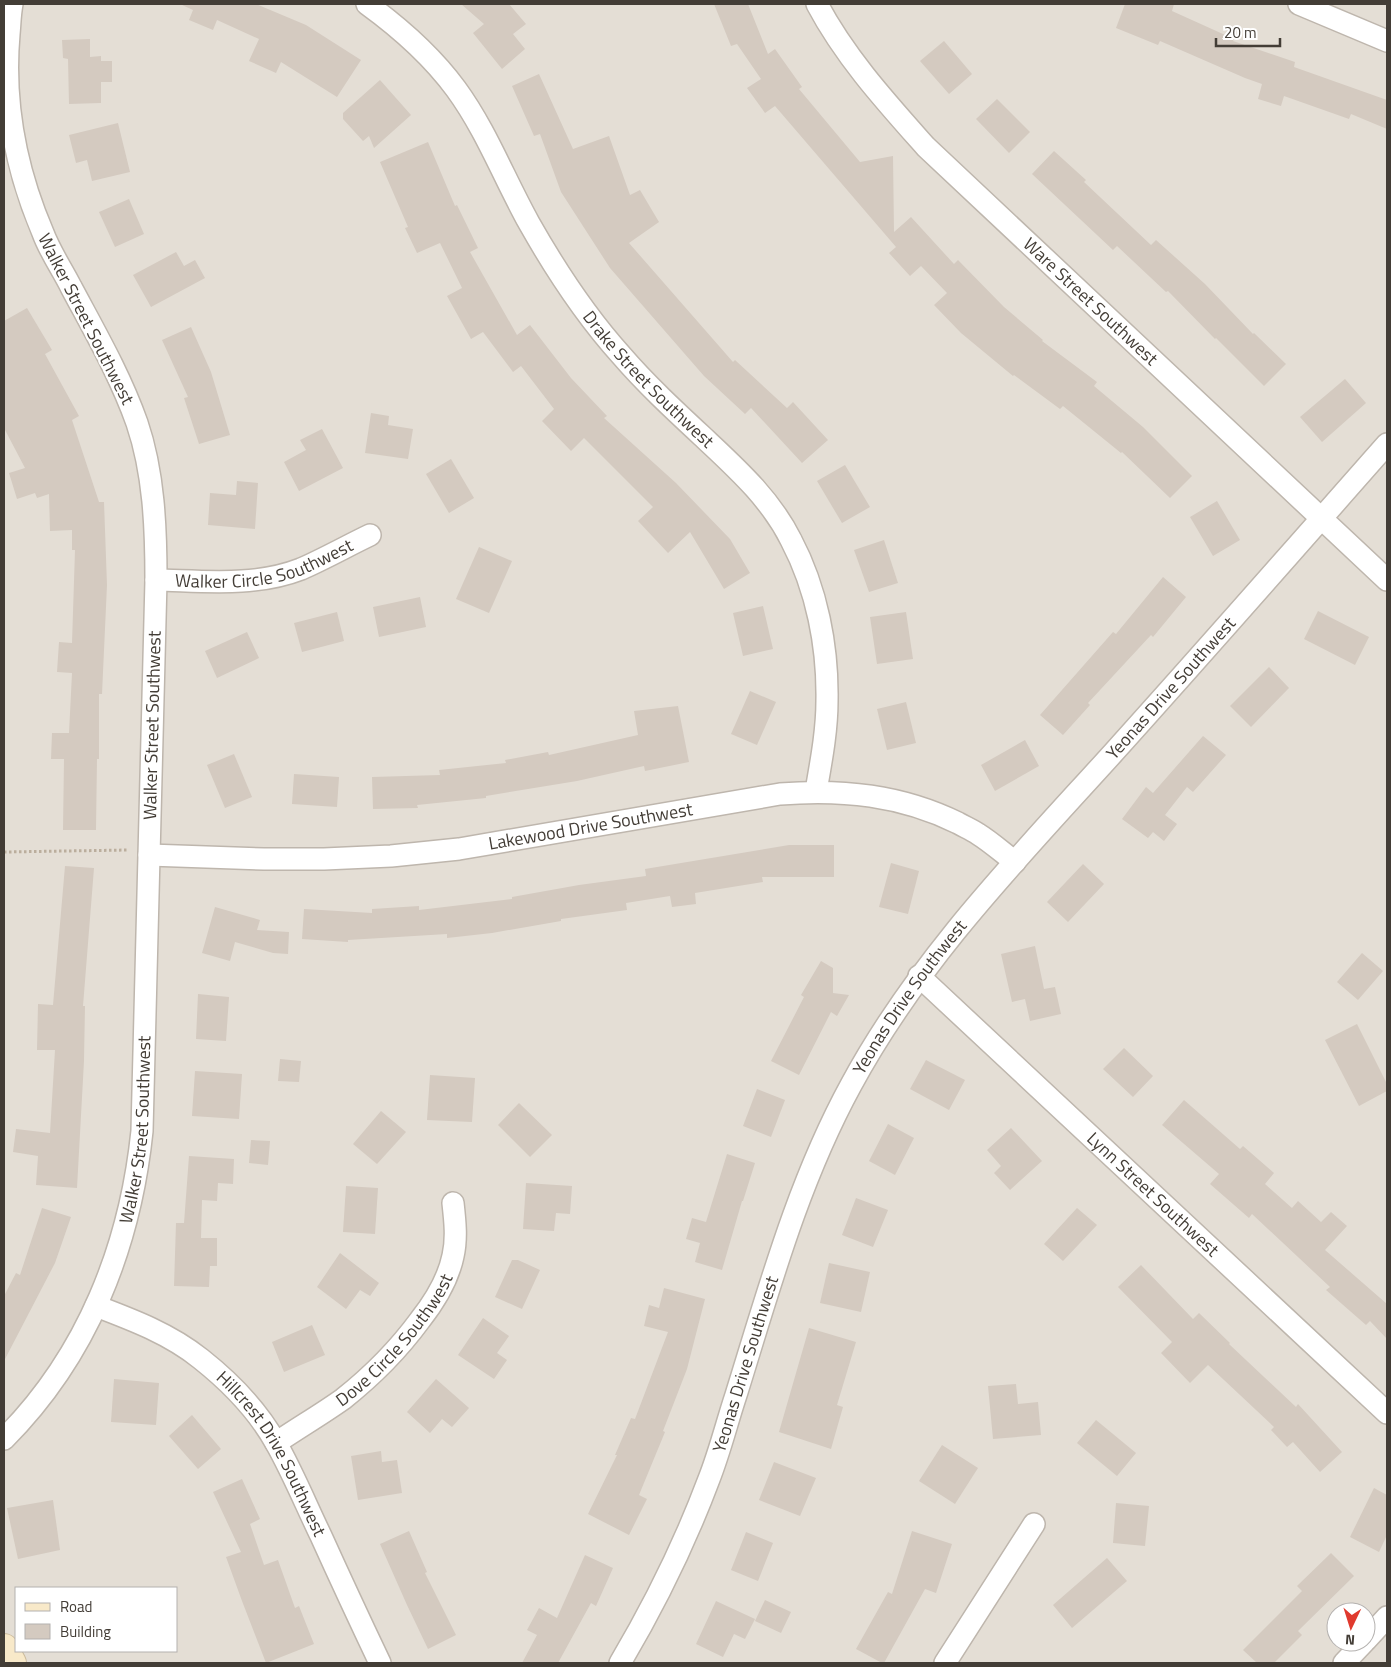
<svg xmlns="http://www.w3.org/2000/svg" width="1391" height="1667" font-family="'Titillium Web',sans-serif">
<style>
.residential{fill:#e4ded5;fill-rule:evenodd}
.building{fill:#d4cac0}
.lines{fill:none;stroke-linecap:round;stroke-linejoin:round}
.street-casing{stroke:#beb6ad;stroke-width:24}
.secondary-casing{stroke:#cbba9b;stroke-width:30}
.path{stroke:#bbae9d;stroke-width:3;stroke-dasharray:2.5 2.5;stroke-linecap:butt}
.street{stroke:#fff;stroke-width:21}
.secondary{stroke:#f8e9c9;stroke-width:28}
.labels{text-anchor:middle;stroke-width:4.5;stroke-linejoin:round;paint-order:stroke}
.street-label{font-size:18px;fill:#433d36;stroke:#fff}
</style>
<rect width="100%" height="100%" fill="#f1ede6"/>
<!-- residential -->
<path class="residential" d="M4,4H1387V1663H4ZM16,1588H176V1651H16ZM1336,1612H1366V1642H1336Z"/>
<!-- building -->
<g class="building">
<polygon points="180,4 256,4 306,25 361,60 337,97 281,62 276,73 249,61 259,39 217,20 213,30 189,20 193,10"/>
<polygon points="461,4 509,4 526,24 513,34 525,49 502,69 473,33 484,24"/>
<polygon points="714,4 748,4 768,54 775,49 802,87 799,89 860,162 893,156 894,232 911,217 954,264 958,260 1004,307 1043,340 1042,341 1097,382 1094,386 1143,427 1192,476 1170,498 1122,452 1121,453 1063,406 1060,409 1014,375 1013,376 961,333 934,305 947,293 921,266 910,276 889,253 896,247 775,106 765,113 747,88 761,79 737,44 731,46"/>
<polygon points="1125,4 1174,4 1172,11 1234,39 1233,41 1295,62 1294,67 1387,100 1387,129 1351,114 1349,119 1284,96 1281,106 1258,99 1262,84 1245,78 1160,41 1158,45 1116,28"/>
<polygon points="90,39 90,57 101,56 101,61 112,61 112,82 101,82 101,103 69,104 68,59 63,58 62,40"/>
<polygon points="944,41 972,74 949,94 920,61"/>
<polygon points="539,74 573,149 609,136 630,195 640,190 659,222 629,243 733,362 735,360 787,408 793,402 828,440 802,463 751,408 745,414 704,376 610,268 561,192 540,134 534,136 512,86"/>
<polygon points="380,80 411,115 374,148 369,136 363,141 343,119 343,113"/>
<polygon points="997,99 1030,132 1009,153 976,119"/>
<polygon points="118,123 130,172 92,181 87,160 76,163 69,135"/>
<polygon points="428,142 455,206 457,205 478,248 470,252 517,335 530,325 571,378 607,416 604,418 676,483 730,539 750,573 724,589 690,532 668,553 638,521 653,507 584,438 571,451 542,421 554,409 521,366 513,372 483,332 471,339 447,296 462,288 440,243 417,253 405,228 408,227 380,162"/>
<polygon points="1054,151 1086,180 1084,182 1151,245 1156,240 1205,284 1253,334 1254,333 1286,364 1264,386 1216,338 1215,339 1168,291 1166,292 1117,246 1113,250 1032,174"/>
<polygon points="129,199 144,234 115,247 99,212"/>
<polygon points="176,252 184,266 195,260 205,278 151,307 133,275"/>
<polygon points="27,308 52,350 45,354 79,416 72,420 99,502 104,502 107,585 102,694 99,694 99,759 97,759 96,830 63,830 64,759 51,759 52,733 69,733 72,673 57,672 59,642 72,643 75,550 72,550 72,530 50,531 49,494 37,498 35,493 17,499 9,473 25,468 4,428 4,321"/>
<polygon points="191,327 211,372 230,435 199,444 184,398 188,397 162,340"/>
<polygon points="1345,379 1366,403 1322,442 1300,417"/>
<polygon points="371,413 389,416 388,425 413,429 408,459 365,453"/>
<polygon points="322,429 343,468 299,491 284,462 306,450 300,440"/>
<polygon points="451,459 474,498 449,513 426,474"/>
<polygon points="845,465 870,507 842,523 817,481"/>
<polygon points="237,481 258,483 255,529 208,525 210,493 236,495"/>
<polygon points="1217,501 1240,540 1213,556 1190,517"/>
<polygon points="884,540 898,583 869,592 854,550"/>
<polygon points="479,547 512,561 489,613 456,599"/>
<polygon points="1163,577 1186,597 1153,637 1151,635 1088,703 1090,705 1063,735 1040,715 1113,632 1116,634"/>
<polygon points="420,597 426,627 379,637 373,607"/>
<polygon points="763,606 773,649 743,656 733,613"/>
<polygon points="1318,611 1369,637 1355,665 1304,639"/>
<polygon points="337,612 344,641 302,652 294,623"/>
<polygon points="906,612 913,659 877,664 870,617"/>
<polygon points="247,632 259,658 217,678 205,651"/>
<polygon points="1269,667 1289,688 1251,727 1230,706"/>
<polygon points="750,691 776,702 757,745 731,734"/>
<polygon points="906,702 916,743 887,750 877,709"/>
<polygon points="678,706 689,762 645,771 644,766 577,781 486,796 486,798 417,805 418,808 373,809 372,777 440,775 439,770 506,763 505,760 548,752 549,755 638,735 634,711"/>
<polygon points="1203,736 1226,755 1193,792 1187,787 1165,815 1177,824 1164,841 1153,832 1148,838 1122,819 1146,787 1153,793"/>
<polygon points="1025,740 1039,766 995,791 981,765"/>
<polygon points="234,754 252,797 225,808 207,765"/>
<polygon points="294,774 339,777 337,807 292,804"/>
<polygon points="789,845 834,845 834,877 762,877 763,882 695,893 696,904 672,907 670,896 626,903 627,910 561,919 561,921 492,933 447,938 447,934 348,940 348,942 302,939 304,909 372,913 372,909 419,906 419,910 512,899 512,897 579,885 646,876 645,869"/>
<polygon points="891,863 919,871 908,914 879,907"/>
<polygon points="1083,864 1104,884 1068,922 1047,902"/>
<polygon points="65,866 94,868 83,1006 85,1006 84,1061 77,1188 36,1185 38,1156 13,1152 16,1129 50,1133 55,1050 37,1050 38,1004 53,1005"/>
<polygon points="215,907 260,920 257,930 289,932 288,954 273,953 235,942 230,961 202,953"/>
<polygon points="1035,946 1044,989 1055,987 1061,1014 1030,1021 1025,999 1012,1002 1001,954"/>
<polygon points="1362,953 1383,971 1358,1000 1337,982"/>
<polygon points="821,961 833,968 833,993 849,995 837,1016 831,1012 799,1075 771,1061 804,997 801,995"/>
<polygon points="198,994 229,997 226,1041 196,1039"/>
<polygon points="1357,1024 1387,1084 1387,1091 1359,1106 1325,1040"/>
<polygon points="1124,1048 1153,1076 1133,1097 1103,1069"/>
<polygon points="280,1059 301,1061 299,1082 278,1081"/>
<polygon points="926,1060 965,1080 949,1110 910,1089"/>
<polygon points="195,1071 242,1074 239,1119 192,1116"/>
<polygon points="430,1075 475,1078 472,1122 427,1120"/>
<polygon points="757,1089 785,1100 771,1137 743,1126"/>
<polygon points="1184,1100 1240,1149 1243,1146 1274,1173 1265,1184 1292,1208 1298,1201 1321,1222 1331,1212 1347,1226 1325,1250 1387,1304 1387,1339 1370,1321 1366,1325 1326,1290 1330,1287 1252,1214 1249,1218 1210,1184 1219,1174 1162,1125"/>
<polygon points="519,1103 552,1135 530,1157 498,1125"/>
<polygon points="381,1111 406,1132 377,1164 353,1144"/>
<polygon points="888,1124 914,1138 895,1175 869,1161"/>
<polygon points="1011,1128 1042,1161 1010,1190 994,1173 1001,1166 987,1150"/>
<polygon points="251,1140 270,1141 268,1165 249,1163"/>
<polygon points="727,1154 755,1163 743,1201 742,1201 722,1270 695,1262 700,1243 686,1239 692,1218 706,1222"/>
<polygon points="189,1156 234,1159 233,1184 218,1183 217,1201 202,1200 201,1238 217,1238 217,1266 210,1266 209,1287 174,1286 176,1223 184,1223"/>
<polygon points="526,1183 572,1186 570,1214 556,1213 554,1231 523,1229"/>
<polygon points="346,1186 378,1188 375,1234 343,1232"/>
<polygon points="856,1198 888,1210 873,1247 842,1235"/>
<polygon points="42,1208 71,1217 55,1263 4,1361 4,1296 16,1273 20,1275"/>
<polygon points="1077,1208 1097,1225 1063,1261 1044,1244"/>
<polygon points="340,1253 379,1283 370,1296 360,1290 346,1309 317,1287"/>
<polygon points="512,1260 518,1260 540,1270 522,1309 495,1297"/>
<polygon points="829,1263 870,1272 861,1312 820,1303"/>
<polygon points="1141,1265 1193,1319 1199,1313 1230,1343 1229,1344 1296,1407 1298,1404 1342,1452 1320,1472 1293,1442 1287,1447 1271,1430 1274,1427 1208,1365 1190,1383 1161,1353 1172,1342 1118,1287"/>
<polygon points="664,1288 705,1299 687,1369 663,1431 665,1432 639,1495 647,1499 629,1535 588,1514 617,1455 615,1455 631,1418 635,1419 668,1332 644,1326 649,1305 659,1308"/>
<polygon points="483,1318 509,1336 497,1353 507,1360 494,1379 458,1355"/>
<polygon points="312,1325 325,1355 284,1372 272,1342"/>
<polygon points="809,1328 856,1342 837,1405 843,1407 831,1449 779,1432"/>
<polygon points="114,1379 159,1383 156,1425 111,1422"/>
<polygon points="436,1379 469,1408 452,1427 442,1419 430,1433 407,1412"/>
<polygon points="1016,1384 1018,1404 1038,1402 1041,1435 993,1439 988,1386"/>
<polygon points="192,1415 221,1449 198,1469 169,1436"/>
<polygon points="1096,1420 1136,1453 1117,1476 1077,1443"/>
<polygon points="942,1445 978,1468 955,1504 919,1481"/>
<polygon points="381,1451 382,1462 397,1460 402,1493 358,1500 351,1456"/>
<polygon points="774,1462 816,1478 800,1516 759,1500"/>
<polygon points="242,1479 260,1519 250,1524 264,1565 278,1560 295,1608 299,1606 314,1644 266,1663 242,1601 226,1557 241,1552 213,1492"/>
<polygon points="1374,1488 1387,1495 1387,1535 1379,1552 1350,1537"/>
<polygon points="53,1500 60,1550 18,1559 7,1508"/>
<polygon points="1116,1503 1149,1506 1145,1546 1113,1543"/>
<polygon points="409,1531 427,1572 425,1573 456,1635 428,1649 407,1605 380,1544"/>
<polygon points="912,1531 952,1544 936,1593 925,1589 884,1663 882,1663 856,1649 888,1592 892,1594"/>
<polygon points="746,1532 773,1543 758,1581 731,1570"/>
<polygon points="1331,1553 1354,1576 1298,1631 1302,1635 1274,1663 1257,1663 1243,1650 1302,1591 1297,1586"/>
<polygon points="585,1555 613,1568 596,1606 591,1603 558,1663 522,1663 537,1635 527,1630 539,1608 557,1618"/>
<polygon points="1107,1558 1127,1581 1072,1628 1053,1605"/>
<polygon points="765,1600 791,1612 781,1633 755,1621"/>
<polygon points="716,1601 755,1619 745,1639 734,1634 723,1657 696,1644"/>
</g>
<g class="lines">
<!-- street casing -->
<g class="street-casing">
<g id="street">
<path id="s1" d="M367,4C400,28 431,55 456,89C486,130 504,178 529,223C555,269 585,315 621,355C646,384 674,410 702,436C736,468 770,498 791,540C817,589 828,647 827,701C827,731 821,762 816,791"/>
<path id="s2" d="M817,4C845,57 886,102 926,147L1387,580"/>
<polyline points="1299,4 1387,41"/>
<path id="s3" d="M156,580C204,581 255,587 301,569C324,559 347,546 370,535"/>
<path id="s4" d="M149,855L264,859H324L391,856L459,849L780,794C842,789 901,795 958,823C965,827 972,830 978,834C991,842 1003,853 1015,862"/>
<path id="s5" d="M919,976L1387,1413"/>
<path id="s6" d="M96,1306C133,1320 170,1334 201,1359C230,1382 258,1411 276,1443C293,1473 306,1505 321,1536C340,1578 360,1621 380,1663"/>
<path id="s7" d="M4,1439C87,1356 130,1247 142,1131L156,580C156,528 154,473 137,423C120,375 95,332 71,287C62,269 50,252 43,233C16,170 3,102 9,34C10,24 10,14 12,4"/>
<path id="s8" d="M276,1443C298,1428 322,1414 343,1399C372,1376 398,1350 420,1320C435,1301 448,1280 453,1256C457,1239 455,1221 453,1203"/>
<polyline points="1366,1640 1387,1617"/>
<path id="s9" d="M620,1663C655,1604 685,1543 709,1479C720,1451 727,1422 736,1395C769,1289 798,1182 851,1085C919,959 1019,857 1114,752C1206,650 1296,547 1387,444"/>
<polyline points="945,1663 1034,1524"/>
<polyline points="1344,1663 1364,1642"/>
</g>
</g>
<!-- secondary casing -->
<g class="secondary-casing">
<polyline id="secondary" points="4,1648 12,1663"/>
</g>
<!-- path -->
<polyline class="path" points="4,852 128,850"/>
<!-- street -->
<use href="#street" class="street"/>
<!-- secondary -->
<use href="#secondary" class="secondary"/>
</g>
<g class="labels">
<!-- street labels -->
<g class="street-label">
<text dy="6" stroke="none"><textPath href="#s2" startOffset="406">Ware Street Southwest</textPath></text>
<text transform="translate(86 319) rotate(63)" y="6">Walker Street Southwest</text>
<text dy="6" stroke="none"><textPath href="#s1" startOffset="474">Drake Street Southwest</textPath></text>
<text dy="6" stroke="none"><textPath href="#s3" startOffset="111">Walker Circle Southwest</textPath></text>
<text dy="6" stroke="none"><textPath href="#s9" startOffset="1135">Yeonas Drive Southwest</textPath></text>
<text dy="6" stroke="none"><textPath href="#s7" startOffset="750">Walker Street Southwest</textPath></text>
<text dy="6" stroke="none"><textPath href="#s4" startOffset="444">Lakewood Drive Southwest</textPath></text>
<text dy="6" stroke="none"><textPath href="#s9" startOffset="730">Yeonas Drive Southwest</textPath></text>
<text dy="6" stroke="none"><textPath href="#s7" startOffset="345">Walker Street Southwest</textPath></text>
<text dy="6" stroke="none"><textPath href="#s5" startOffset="320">Lynn Street Southwest</textPath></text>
<text dy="6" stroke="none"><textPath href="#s8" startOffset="159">Dove Circle Southwest</textPath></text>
<text dy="6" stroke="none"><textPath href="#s9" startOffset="325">Yeonas Drive Southwest</textPath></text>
<text dy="6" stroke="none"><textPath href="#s6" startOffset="238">Hillcrest Drive Southwest</textPath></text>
</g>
</g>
<!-- border -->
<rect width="1391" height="1667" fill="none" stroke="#433d36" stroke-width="10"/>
<!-- legend -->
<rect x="15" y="1587" width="162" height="65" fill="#ffffff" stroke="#b4b1af"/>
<rect x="25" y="1603" width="25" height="8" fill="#f8e9c9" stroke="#b4b1af"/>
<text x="60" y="1612" font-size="15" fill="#433d36">Road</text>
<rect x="25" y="1624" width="25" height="15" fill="#d4cac0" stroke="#b4b1af"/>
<text x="60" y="1637" font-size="15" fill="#433d36">Building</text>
<!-- north arrow -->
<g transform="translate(1351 1627) rotate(184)"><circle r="24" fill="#ffffff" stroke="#b4b1af"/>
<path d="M0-4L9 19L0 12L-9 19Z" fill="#e03a2e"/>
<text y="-8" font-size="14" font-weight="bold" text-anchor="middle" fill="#433d36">N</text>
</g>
<!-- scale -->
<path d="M1216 38v8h64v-8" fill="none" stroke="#433d36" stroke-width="2.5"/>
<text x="1224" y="38" font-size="15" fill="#433d36" stroke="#ffffff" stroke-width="4" paint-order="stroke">20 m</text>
</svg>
